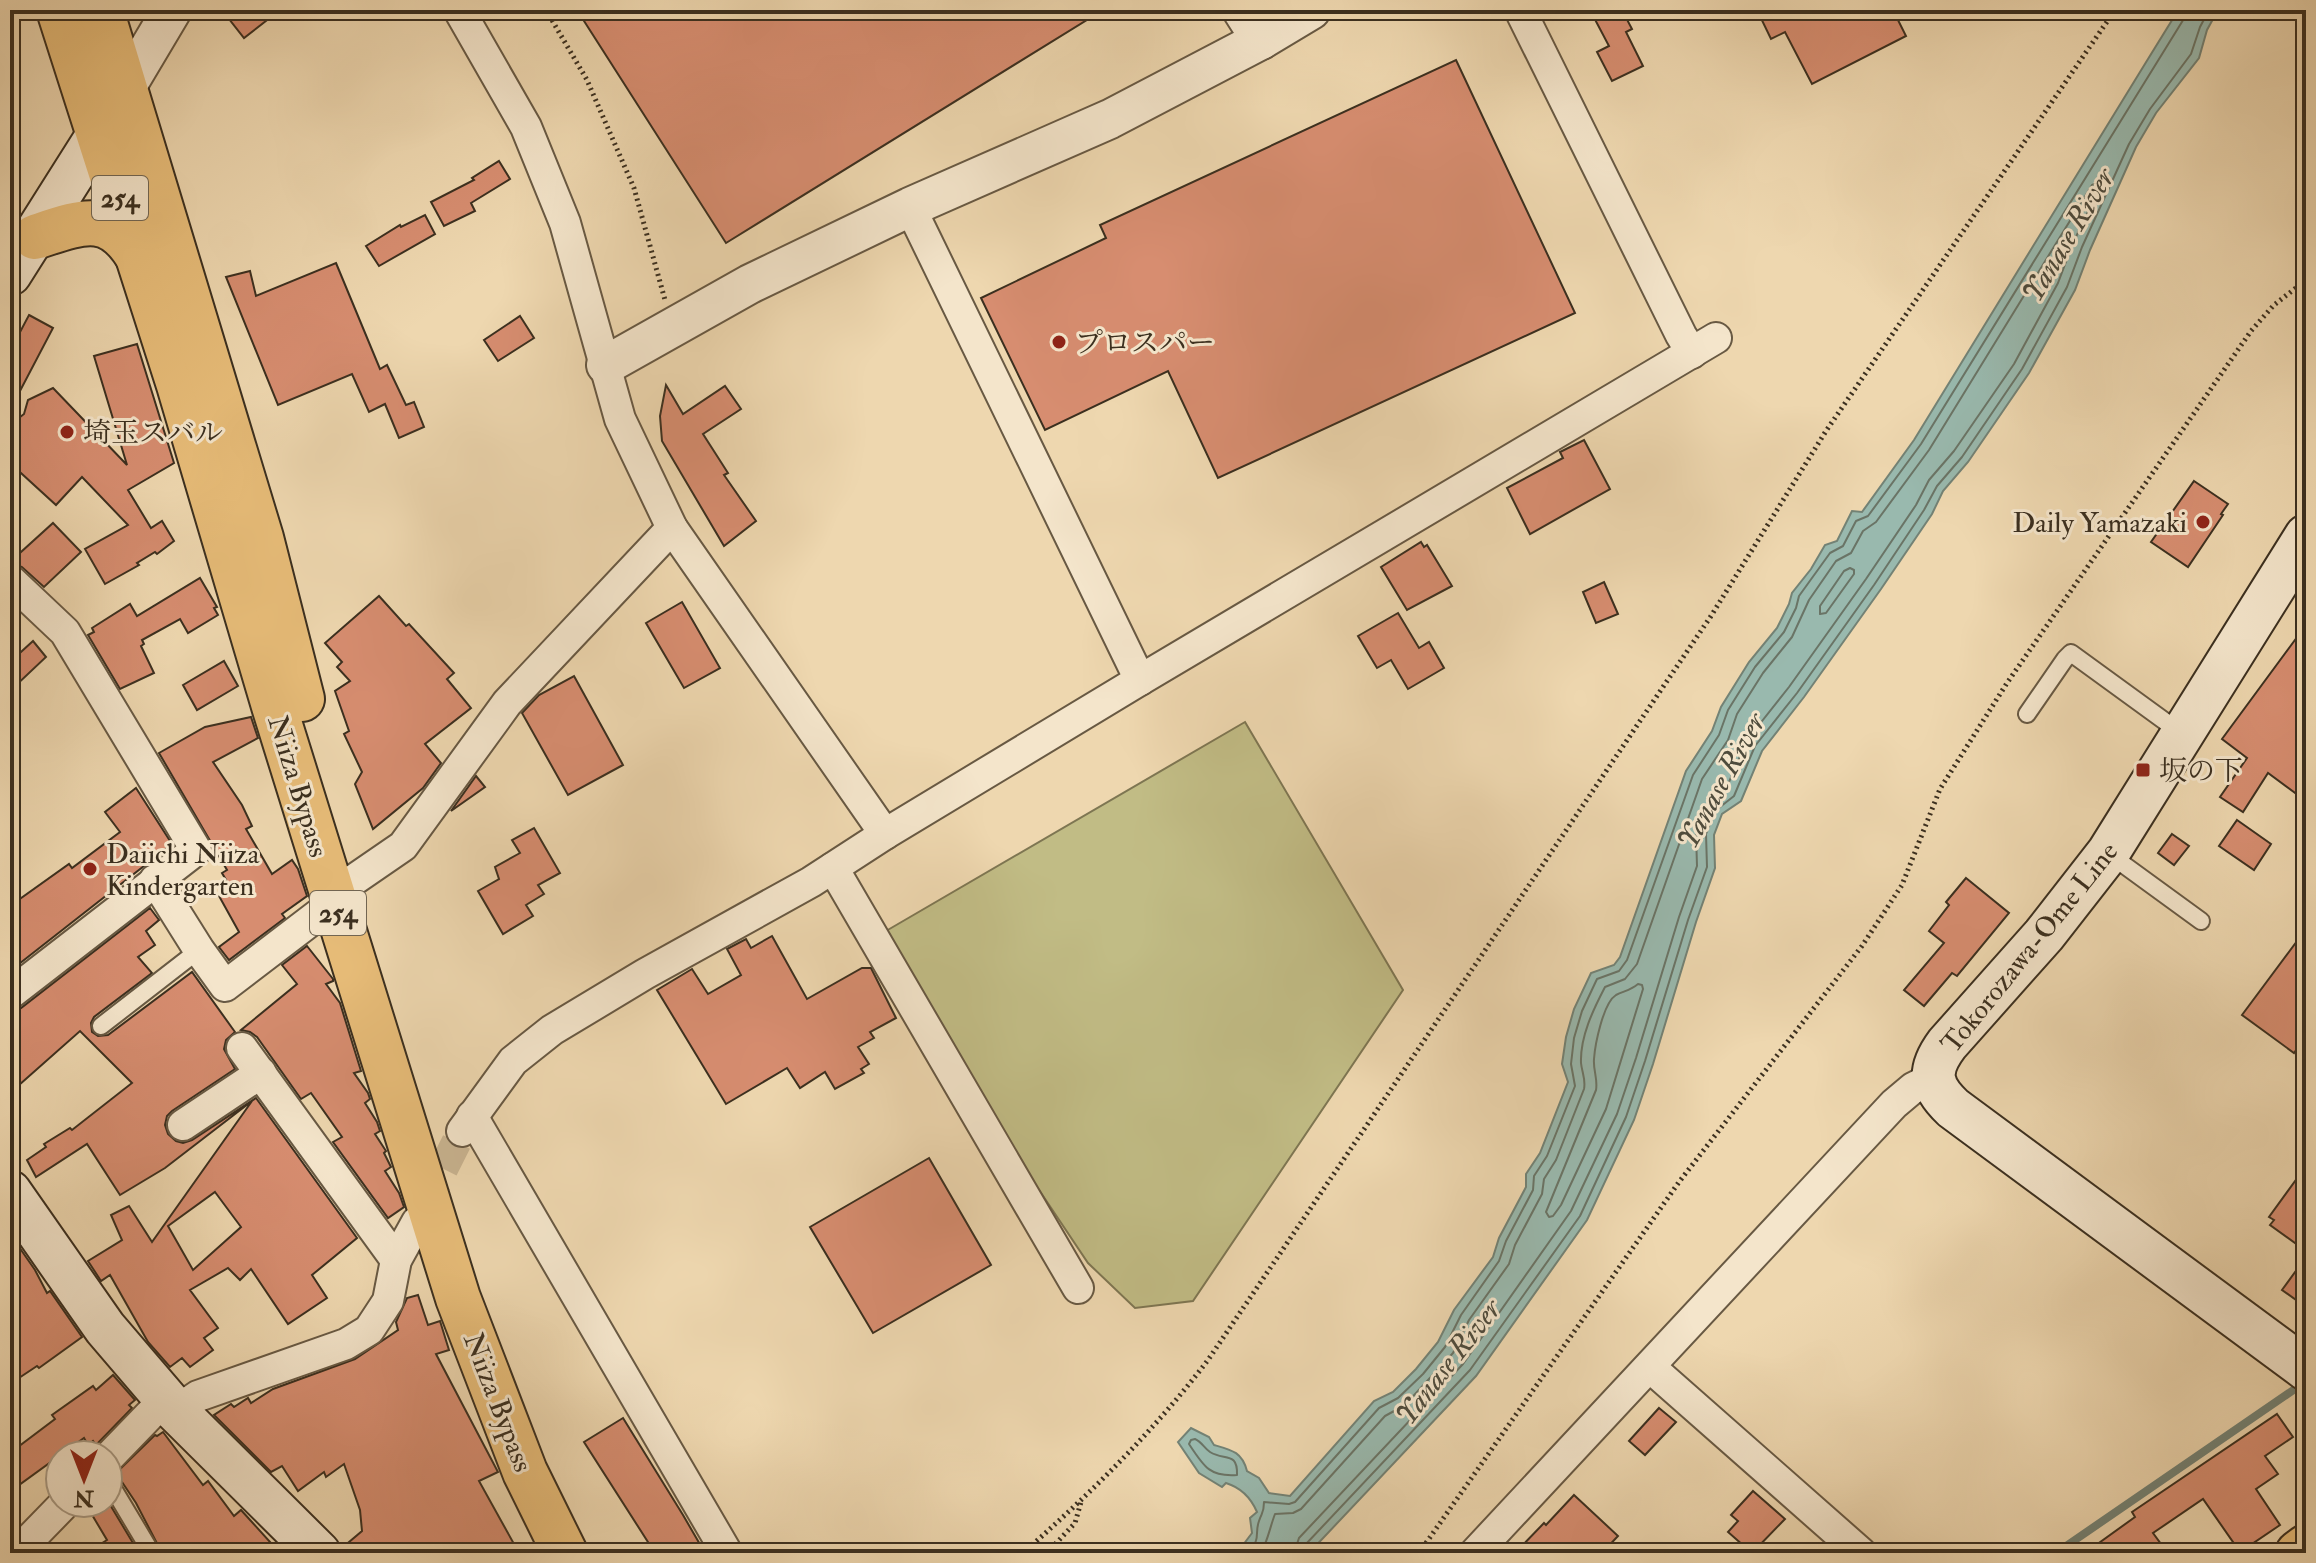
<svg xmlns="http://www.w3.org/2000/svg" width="2316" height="1563" font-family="'IM FELL Double Pica','Noto Serif JP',serif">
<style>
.green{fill:#c1bc85;stroke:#7e7652;stroke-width:2}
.water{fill:#99b9ae;stroke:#738275;stroke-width:2}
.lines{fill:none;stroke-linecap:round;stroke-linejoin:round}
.shore{stroke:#6a7466;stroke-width:2}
.stream{stroke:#738275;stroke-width:8}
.building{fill:#d78d70;stroke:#3b2f1f;stroke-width:2;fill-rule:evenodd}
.minor-tunnel{stroke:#cab592;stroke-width:30;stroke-dasharray:30 15;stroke-linecap:butt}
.service-casing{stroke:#685943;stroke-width:20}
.minor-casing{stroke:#685943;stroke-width:34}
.tertiary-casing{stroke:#685943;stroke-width:42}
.secondary-casing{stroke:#3b2f1f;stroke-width:46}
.trunk-casing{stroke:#3b2f1f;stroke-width:48}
.path{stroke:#3b2f1f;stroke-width:5;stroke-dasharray:2 4;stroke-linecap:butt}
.service{stroke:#f4e5cb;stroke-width:16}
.minor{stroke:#f4e5cb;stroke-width:30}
.tertiary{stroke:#f4e5cb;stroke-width:38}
.secondary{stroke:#f4e5cb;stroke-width:42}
.trunk{stroke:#e7bc78;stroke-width:44}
.poi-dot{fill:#8f2418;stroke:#f4e5cb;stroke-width:3}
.labels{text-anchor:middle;stroke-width:6;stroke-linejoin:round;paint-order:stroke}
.shield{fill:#f4e5cb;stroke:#726653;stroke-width:2}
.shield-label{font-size:26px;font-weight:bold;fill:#3b2f1f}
.poi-label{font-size:28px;fill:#3b2f1f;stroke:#f4e5cb;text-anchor:start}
.street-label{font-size:28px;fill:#3b2f1f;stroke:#f4e5cb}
.water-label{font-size:30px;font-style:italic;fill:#4e4b3c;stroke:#f4e5cb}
</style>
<rect width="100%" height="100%" fill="#eed7af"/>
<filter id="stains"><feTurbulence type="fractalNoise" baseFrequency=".0025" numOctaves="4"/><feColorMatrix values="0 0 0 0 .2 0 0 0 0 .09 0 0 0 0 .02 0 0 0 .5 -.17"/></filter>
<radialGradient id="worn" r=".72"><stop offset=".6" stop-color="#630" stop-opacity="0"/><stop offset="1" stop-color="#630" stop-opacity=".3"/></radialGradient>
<!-- green -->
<polygon class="green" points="1245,722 1403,990 1193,1301 1135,1308 1088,1263 1029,1175 886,931"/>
<!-- water -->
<path class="water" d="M2182,10H2218L2207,30L2199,58L2156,113L2136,147L2090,250L2075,290L2029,373L1968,462L1943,491L1932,514L1881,589L1804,697L1762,751L1741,801L1722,814L1714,835L1715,868L1696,922L1653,1064L1634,1120L1587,1220L1476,1376L1309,1553H1237L1252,1533L1250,1518L1257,1512C1251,1498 1242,1488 1226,1483L1222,1487L1199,1473L1178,1442L1191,1428L1209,1437L1214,1445C1232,1450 1242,1452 1247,1471L1259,1478L1269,1493L1290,1496L1374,1401L1393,1392L1416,1369L1438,1342L1454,1310L1493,1257L1499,1238L1526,1187V1174L1540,1153L1568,1082L1562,1064L1566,1037L1574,1009L1591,973L1614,965L1620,957L1686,771L1712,731L1721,707L1749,662L1777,628L1789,604L1792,593L1811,569L1825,545L1837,541L1852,511L1862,512L1914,440L2148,59L2174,17Z"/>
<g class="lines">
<!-- shore -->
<g class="shore">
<polygon points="1850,568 1854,570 1854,574 1826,613 1820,614 1820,606 1844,571"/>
<path d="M1638,984L1642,985L1643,989L1606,1109L1561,1205L1553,1216L1549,1217L1546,1212L1596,1090C1598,1079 1593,1070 1594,1059C1595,1045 1603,1003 1616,995C1624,991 1631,990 1638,984Z"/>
<path d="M1195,1439C1202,1442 1204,1448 1210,1452C1224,1461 1238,1451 1237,1475C1210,1477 1204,1467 1189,1444L1191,1440Z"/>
<path d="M1248,1553C1262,1537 1254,1535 1259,1521C1262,1512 1264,1513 1264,1502L1289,1504L1295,1502L1379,1408L1398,1398L1423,1374L1445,1347L1461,1315L1499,1261L1506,1241L1533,1190L1534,1176L1547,1156L1575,1086L1571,1064L1574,1038L1582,1011L1597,979L1619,971L1627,960L1693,775L1719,735L1728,710L1755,667L1784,632L1796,608L1799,596L1830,553L1843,546L1856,521L1868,516L1921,444L2185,17L2186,10"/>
<path d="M1261,1553C1268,1540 1270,1527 1275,1514L1293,1513L1301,1509L1385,1416L1405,1405L1453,1353L1469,1320L1509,1264L1515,1245L1542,1194L1544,1179L1556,1160L1584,1089C1586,1079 1582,1073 1581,1063C1580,1037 1593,1010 1605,987L1625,979L1637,964L1702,779L1728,740L1737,714L1763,673L1792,637L1809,600L1836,561L1851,553L1863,531L1876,522L1929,450L2092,185L2097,183L2099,189L2073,243L2058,283L2014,364L1954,451L1929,480L1916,505L1866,579L1789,687L1747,740L1726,789L1706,806L1696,833L1697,866L1679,917L1636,1058L1617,1114L1571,1211L1463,1364L1299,1538L1294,1553"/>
<polyline points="1304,1553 1306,1544 1470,1370 1580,1216 1626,1117 1645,1061 1688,920 1707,867 1706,834 1715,811 1734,796 1755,746 1797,693 1874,585 1924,510 1937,486 1962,457 2022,369 2067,287 2082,247 2129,144 2150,109 2191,54 2200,27 2209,10"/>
</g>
<!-- stream -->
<polyline class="stream" points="2056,1553 2305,1382"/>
</g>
<!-- building -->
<g class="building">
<polygon points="222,10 280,10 244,38"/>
<polygon points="577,10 1103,10 726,243"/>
<polygon points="1590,10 1622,10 1632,29 1626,32 1643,66 1612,81 1597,52 1609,46"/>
<polygon points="1757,10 1893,10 1906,36 1812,84 1785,32 1771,39"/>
<polygon points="1456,60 1575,313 1218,478 1168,371 1045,430 981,298 1106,238 1100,225"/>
<polygon points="499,161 510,179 471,203 475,211 444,226 431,202 474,180 472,178"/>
<polygon points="425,215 435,234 379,266 366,246 400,225 401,227"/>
<polygon points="336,263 380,369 387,365 406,405 414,402 424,427 399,438 385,404 369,412 352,374 278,405 226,277 250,271 256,296"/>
<polygon points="29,315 53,328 10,410 10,351"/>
<polygon points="520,316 534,338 498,361 484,340"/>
<polygon points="137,344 174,463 128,490 151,528 162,521 174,541 157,554 155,552 137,563 139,565 105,584 85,549 128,525 82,477 56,505 10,463 10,425 24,414 28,400 53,388 127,465 94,356"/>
<polygon points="666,385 683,414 725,386 741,409 703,434 728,473 724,475 756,521 724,546 662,441 660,416"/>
<polygon points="1584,440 1610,489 1530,534 1507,488 1563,458 1560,452"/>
<polygon points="2194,481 2228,504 2221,514 2223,515 2188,567 2151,542"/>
<polygon points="53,523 81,552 44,587 22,567 10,562"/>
<polygon points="1421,542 1424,547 1427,545 1452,586 1407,610 1381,567"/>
<polygon points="200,578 217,607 214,608 218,615 188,633 180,619 142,640 144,644 141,646 154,673 120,689 88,635 94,632 92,628 130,604 137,616"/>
<polygon points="1604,582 1618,614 1596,623 1583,592"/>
<polygon points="379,596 406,626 409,624 454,673 447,679 471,708 425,744 441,763 423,788 373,829 355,784 362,772 344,734 349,731 335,691 350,681 337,667 342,662 325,643"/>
<polygon points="682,602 720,668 684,688 646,623"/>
<polygon points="1398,613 1419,648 1429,642 1444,668 1408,689 1391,660 1377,668 1358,636"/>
<polygon points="2306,625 2306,801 2268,773 2243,812 2220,797 2247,758 2222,739"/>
<polygon points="33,641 46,657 10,691 10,662"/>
<polygon points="224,661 238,686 197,710 183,685"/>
<polygon points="574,676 623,765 568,795 522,713 539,695"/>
<polygon points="251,717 258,738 213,762 242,805 252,826 246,829 272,874 292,860 298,869 307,896 282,914 285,918 229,960 219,947 239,932 219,896 232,890 222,873 227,870 159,753 205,727"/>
<polygon points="476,776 485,787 451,811"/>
<polygon points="136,788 172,844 10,971 10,906 69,864 72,868 120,832 105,812"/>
<polygon points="2237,820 2271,844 2254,870 2219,846"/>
<polygon points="534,828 560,873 538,885 544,894 526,905 533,916 503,934 478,891 499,879 495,867 520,853 512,840"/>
<polygon points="2172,834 2189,846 2174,865 2158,853"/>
<polygon points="1966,878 2009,913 1957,976 1952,973 1924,1006 1904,990 1944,943 1929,931 1949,905 1946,902"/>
<path d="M150,908L159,920L146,931L155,945L138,957L152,973L94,1017L91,1023L92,1032L98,1036L108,1035L192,972L235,1032L226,1040L224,1049L235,1069L172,1111L167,1116L165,1125L168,1134L176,1141L183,1143L192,1140L256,1098L357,1238L312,1275L327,1298L288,1324L251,1269L240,1280L228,1268L190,1290L218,1328L204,1338L213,1350L190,1367L182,1358L170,1367L148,1342L110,1275L101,1281L88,1261L122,1240L111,1215L129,1206L152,1242L252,1101L165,1168L120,1195L87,1144L36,1177L27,1160L46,1147L44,1144L70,1128L72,1130L132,1083L80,1031L10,1093V1012L21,1008ZM215,1192L241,1227L193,1270L168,1226Z"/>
<polygon points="2306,929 2306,1036 2294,1053 2242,1015"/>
<polygon points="772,936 807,999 862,968 871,968 896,1018 870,1032 874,1038 858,1047 869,1064 861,1069 864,1073 835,1089 825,1072 800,1088 787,1068 726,1104 657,990 692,969 708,994 741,975 727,949 746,939 751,948"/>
<polygon points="307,946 333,979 333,981 326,984 340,1003 361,1071 354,1073 368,1093 370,1099 365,1103 377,1122 380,1131 375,1134 386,1151 384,1153 391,1167 385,1171 399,1193 404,1207 388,1218 333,1142 342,1137 311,1093 301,1099 257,1037 250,1032 241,1030 297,984 282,965"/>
<polygon points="929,1158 991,1265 873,1333 810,1227"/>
<polygon points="2306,1166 2306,1251 2270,1225 2274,1220 2269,1217"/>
<polygon points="10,1234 35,1270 47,1293 50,1291 82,1337 39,1368 37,1366 10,1384"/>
<polygon points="2306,1257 2306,1307 2282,1290"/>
<polygon points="418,1295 428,1325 440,1321 449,1350 436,1354 498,1472 479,1481 519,1553 342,1553 342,1548 362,1531 360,1510 344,1464 326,1477 324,1472 298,1491 282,1466 271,1472 214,1415 231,1404 234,1407 248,1398 251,1403 273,1389 355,1359 398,1330 396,1322 407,1298"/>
<polygon points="113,1375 135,1400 129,1405 132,1408 96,1445 93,1441 88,1445 84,1438 19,1485 10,1473 10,1453 55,1419 52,1415 93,1386 96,1390"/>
<polygon points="1659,1408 1676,1422 1645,1455 1629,1441"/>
<polygon points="2277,1414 2293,1437 2265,1456 2278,1474 2256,1489 2280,1525 2240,1552 2203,1499 2153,1533 2161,1544 2147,1553 2085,1553 2135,1517 2132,1512"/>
<polygon points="623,1418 683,1515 705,1553 655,1553 584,1442"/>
<polygon points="163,1432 203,1485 208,1481 234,1516 241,1510 280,1553 162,1553 136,1503 116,1473 155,1435 157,1436"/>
<polygon points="1753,1491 1785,1519 1752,1553 1728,1532 1738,1521 1731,1515"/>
<polygon points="1574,1495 1618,1536 1602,1553 1515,1553 1544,1523 1546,1525"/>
<polygon points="85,1503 109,1503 139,1553 86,1553 107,1540"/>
</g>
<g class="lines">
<!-- minor-tunnel -->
<polyline class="minor-tunnel" points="423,1209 462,1131"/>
<!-- service casing -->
<g class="service-casing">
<g id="service">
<polyline points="2027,714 2065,659 2071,653 2181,733"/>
<polyline points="2109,854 2201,921"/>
<polyline points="101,1026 199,950"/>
<polyline points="108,1480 151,1552"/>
</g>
</g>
<!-- minor casing -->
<g class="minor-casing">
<g id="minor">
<polyline points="459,10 526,127 565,223 620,419 672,528 885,834"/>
<polyline points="1520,10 1681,335 1692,353"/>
<polyline points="910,207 1140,680"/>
<polyline points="10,580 65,632 196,850 10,994"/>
<polyline points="833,868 1078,1288"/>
<polyline points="355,879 403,846 507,703 672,528"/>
<polyline points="155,880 199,950 225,986 335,902"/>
<polyline points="242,1048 396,1260"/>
<polyline points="472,1116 727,1553"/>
<polyline points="183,1125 261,1073"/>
<polyline points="462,1131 513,1061 552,1030 645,974 811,882 885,834 1140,680 1716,338"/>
<polyline points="1650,1367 1861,1553"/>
<polyline points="176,1411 198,1396 346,1344 369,1330 388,1301 396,1260 417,1222"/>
<polyline points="108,1458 166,1398"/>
<polyline points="30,1553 31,1538 65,1503"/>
<polyline points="1475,1553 1894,1104 1913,1088 1933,1078"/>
</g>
</g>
<!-- tertiary casing -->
<g class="tertiary-casing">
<g id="tertiary">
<polyline points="1242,10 1261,40"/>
<polyline points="125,89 172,10"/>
<polyline points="606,365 750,284 910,207 1110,119 1261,40 1311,10"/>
</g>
</g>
<!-- secondary casing -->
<g class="secondary-casing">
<g id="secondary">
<polyline points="10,274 113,111"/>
<path d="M2306,536L2108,853L2044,935L1947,1044C1927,1071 1930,1086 1953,1108L2306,1369"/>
<polyline points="10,1192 105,1328 176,1411 319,1553"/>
</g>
</g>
<!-- trunk casing -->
<g class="trunk-casing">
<g id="trunk">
<polyline points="59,10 179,385 274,706 458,1298 525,1472 565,1553"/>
<polyline points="101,10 261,538 302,699"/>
<path d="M35,237C83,221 111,209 140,260"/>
<polyline points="2298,1553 2306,1547"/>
</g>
</g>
<!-- path -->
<g class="path">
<polyline points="546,10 587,80 634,188 665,300"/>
<path d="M1023,1553C1090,1494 1154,1431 1208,1360L1711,616L1826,431L2115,10"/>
<polyline points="1047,1553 1075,1523 1081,1502"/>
<polyline points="1419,1553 1679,1182 1862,946 1902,885 1940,789 2007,683 2251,331 2274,305 2306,280"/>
</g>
<!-- service -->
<use href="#service" class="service"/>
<!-- minor -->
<use href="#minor" class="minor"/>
<!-- tertiary -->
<use href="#tertiary" class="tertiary"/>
<!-- secondary -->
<use href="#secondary" class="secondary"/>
<!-- trunk -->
<use href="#trunk" class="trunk"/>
</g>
<!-- markers -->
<g class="poi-dot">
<circle cx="1059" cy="342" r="8"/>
<circle cx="67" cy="432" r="8"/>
<circle cx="2203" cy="522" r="8"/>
<rect x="2135" y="762" width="16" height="16" rx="4"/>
<circle cx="90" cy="869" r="8"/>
</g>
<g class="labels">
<!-- shield labels -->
<g class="shield">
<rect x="92" y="176" width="56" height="44" rx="6"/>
<rect x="310" y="891" width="56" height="44" rx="6"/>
</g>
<g class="shield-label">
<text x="120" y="207">254</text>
<text x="338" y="922">254</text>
</g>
<!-- poi labels -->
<g class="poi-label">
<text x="1075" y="352">プロスパー</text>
<text x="83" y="442">埼玉スバル</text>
<text x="2187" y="532" text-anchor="end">Daily Yamazaki</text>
<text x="2159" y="780">坂の下</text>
<text x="106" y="863">Daiichi Niiza<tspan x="106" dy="32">Kindergarten</tspan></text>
</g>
<!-- street labels -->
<g class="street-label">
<text transform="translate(299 786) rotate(73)" y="10">Niiza Bypass</text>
<text transform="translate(2029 947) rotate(-51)" y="10">Tokorozawa-Ome Line</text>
<text transform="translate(499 1402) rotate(69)" y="10">Niiza Bypass</text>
</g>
<!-- water labels -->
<g class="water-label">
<text transform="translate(2068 235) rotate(-59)" y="10">Yanase River</text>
<text transform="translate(1721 781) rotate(-61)" y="10">Yanase River</text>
<text transform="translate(1448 1362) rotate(-52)" y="10">Yanase River</text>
</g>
</g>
<!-- margin -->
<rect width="2316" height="1563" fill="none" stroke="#eed7af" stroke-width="40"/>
<rect x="12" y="12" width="2292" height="1539" fill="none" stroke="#3b2f1f" stroke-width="4"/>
<rect x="20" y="20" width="2276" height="1523" fill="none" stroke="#3b2f1f" stroke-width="2"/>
<!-- north arrow -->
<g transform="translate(84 1479) rotate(180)"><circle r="38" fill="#f4e5cb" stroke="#aa9c86" stroke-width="2"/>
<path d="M0-6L14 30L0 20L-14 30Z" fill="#8f2418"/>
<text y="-12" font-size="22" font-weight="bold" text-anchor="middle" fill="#3b2f1f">N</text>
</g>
<rect width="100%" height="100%" filter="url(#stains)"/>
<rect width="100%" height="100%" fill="url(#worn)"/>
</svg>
